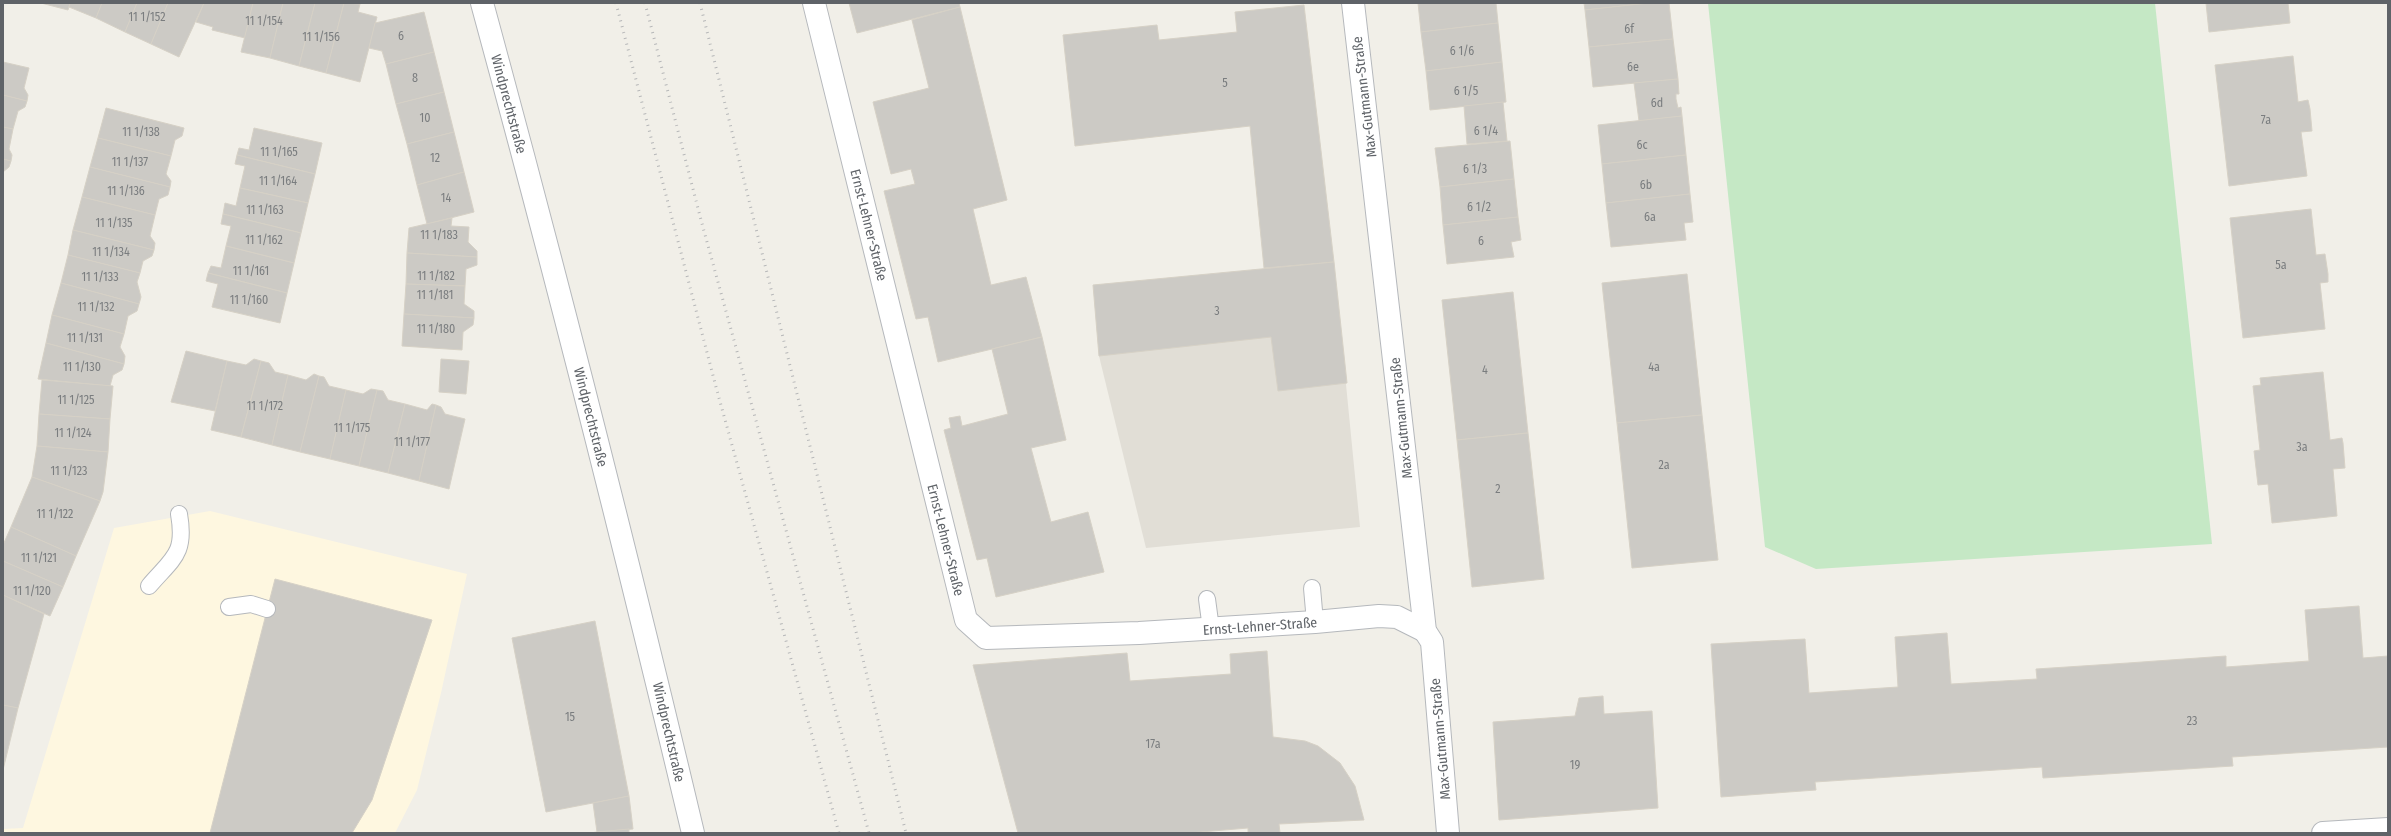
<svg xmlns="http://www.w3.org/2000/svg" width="2391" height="836" font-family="'Fira Sans Condensed',sans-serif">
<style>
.commercial{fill:#fef7e0}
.education{fill:#e1ded6}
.green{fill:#c5e8c5}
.building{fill:#cccac5;stroke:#d6d1c6}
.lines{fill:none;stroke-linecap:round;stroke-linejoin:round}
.service-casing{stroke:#b5b8bc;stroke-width:18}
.minor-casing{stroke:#b5b8bc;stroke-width:24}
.tertiary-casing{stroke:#b5b8bc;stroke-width:24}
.service{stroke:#fff;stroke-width:16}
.minor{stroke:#fff;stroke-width:22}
.tertiary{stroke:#fff;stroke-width:22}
.rail{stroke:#b6b7b8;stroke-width:3;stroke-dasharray:1 5;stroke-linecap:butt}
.labels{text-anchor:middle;stroke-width:4;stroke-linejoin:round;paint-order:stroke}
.number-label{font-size:12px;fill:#7a7d7f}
.street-label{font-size:14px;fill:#5f6368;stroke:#fff}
</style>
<rect width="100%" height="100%" fill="#f1efe8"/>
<!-- commercial -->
<polygon class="commercial" points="210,511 467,574 441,693 417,790 395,833 3,833 3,829 23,828 114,528"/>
<!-- education -->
<polygon class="education" points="1334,262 1360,527 1146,548 1099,356 1093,285"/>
<!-- green -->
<polygon class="green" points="1708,3 2155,3 2212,544 1816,569 1765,547"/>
<!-- building -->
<g class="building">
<polygon points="41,3 70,3 68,10"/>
<polygon points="70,3 102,3 96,18 69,7"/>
<polygon points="102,3 137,3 125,32 96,18"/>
<polygon points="137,3 168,3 151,44 125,32"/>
<polygon points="168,3 204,3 179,57 151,44"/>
<polygon points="204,3 253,3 245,38 212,30 213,27 196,22"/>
<polygon points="253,3 283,3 270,58 241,52"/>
<polygon points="283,3 315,3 299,66 270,58"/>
<polygon points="315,3 344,3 326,73 299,66"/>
<polygon points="344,3 360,4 358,12 377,17 360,82 326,73"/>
<polygon points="849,3 959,3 960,7 857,33"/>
<polygon points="1418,3 1496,3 1498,23 1421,32"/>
<polygon points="1584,3 1649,3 1585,10"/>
<polygon points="1649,3 1669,3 1673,39 1589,47 1585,10"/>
<polygon points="2206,3 2288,3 2290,23 2209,32"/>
<polygon points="1304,5 1334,262 1264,268 1250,126 1075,146 1063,35 1157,25 1159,40 1237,32 1235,12"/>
<polygon points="960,7 1007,200 973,209 991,285 1026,277 1042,337 938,362 928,317 916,319 884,191 915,184 911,169 891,174 873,102 929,88 912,20"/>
<polygon points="424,12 434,52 386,64 382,51 369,48 375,23"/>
<polygon points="1498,23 1502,62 1426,71 1421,32"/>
<polygon points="1673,39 1678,79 1593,87 1589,47"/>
<polygon points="434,52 444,92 396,104 386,64"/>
<polygon points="2293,56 2298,102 2308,100 2310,109 2312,131 2301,132 2307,176 2229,186 2215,65"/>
<polygon points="3,62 29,68 24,88 28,95 27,101 3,95"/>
<polygon points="1502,62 1506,102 1430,110 1426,71"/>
<polygon points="1678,79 1679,94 1676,94 1676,99 1678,108 1681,107 1682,116 1639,121 1634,83"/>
<polygon points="444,92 454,132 407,144 396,104"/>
<polygon points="3,95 27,101 25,107 18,111 13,129 3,127"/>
<polygon points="1503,102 1507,141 1467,144 1464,106"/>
<polygon points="106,108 184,128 182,136 175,140 171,156 98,138"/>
<polygon points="1682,116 1686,155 1602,164 1598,125"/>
<polygon points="3,127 13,129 9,149 12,155 11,161 3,159"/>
<polygon points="254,128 322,143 315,174 237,155 239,148 249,150"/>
<polygon points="454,132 464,172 417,185 407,144"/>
<polygon points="98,138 171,156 166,174 171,181 170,187 90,167"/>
<polygon points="1510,141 1514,179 1440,187 1435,148"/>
<polygon points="237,155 315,174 308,203 240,188 245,166 235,164"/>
<polygon points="1686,155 1690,194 1606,203 1602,164"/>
<polygon points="3,159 11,161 9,167 3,172"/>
<polygon points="90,167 170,187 168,195 159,199 155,215 82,197"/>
<polygon points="464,172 474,212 427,224 417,185"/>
<polygon points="1514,179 1518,217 1443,225 1440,187"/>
<polygon points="240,188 308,203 301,233 223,214 225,203 236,206"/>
<polygon points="1690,194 1693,222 1684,223 1686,240 1611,247 1606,203"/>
<polygon points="82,197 155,215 150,236 155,243 154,250 73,230"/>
<polygon points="2311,209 2316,255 2325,254 2328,274 2328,282 2320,283 2325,329 2243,338 2230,218"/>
<polygon points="223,214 301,233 294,263 226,246 231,226 221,224"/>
<polygon points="1518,217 1521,240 1511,242 1514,257 1447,264 1443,225"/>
<polygon points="452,218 451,226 469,227 468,242 477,251 477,257 407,253 409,228"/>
<polygon points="73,230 154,250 152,256 143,261 140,273 68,255"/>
<polygon points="226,246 294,263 287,293 208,273 211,266 221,268"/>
<polygon points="407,253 477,257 477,265 466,269 465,286 406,284"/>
<polygon points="68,255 140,273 137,282 141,297 139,304 61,283"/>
<polygon points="1334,262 1347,383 1278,391 1271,337 1099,356 1093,285"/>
<polygon points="208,273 287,293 280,323 212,307 218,284 206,281"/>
<polygon points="1687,274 1702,415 1617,423 1602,283"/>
<polygon points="61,283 139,304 137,311 128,316 124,334 52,315"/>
<polygon points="406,284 465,286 464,304 474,311 474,318 404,314"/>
<polygon points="1513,292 1528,433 1457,440 1442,300"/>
<polygon points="404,314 474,318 473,325 463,332 462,350 402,346"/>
<polygon points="52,315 124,334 120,347 125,356 124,364 46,343"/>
<polygon points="1042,337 1066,440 1031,448 1051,522 1088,512 1104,572 996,597 987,558 977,560 944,430 951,428 949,418 960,416 962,426 1008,414 992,349"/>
<polygon points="46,343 124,364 122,370 113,375 110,386 38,379"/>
<polygon points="186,351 227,361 215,411 171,402"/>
<polygon points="254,359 261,361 241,437 211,430 227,361 246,365"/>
<polygon points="441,359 469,361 466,394 439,392"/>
<polygon points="261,361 269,363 275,372 288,375 272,445 241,437"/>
<polygon points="2323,372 2330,440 2342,438 2343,443 2345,468 2333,469 2337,516 2272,523 2268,484 2258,485 2254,451 2260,450 2253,386 2261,385 2260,378"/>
<polygon points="314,374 319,376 300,452 272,445 288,375 306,380"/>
<polygon points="319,376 324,377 329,386 346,390 330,459 300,452"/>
<polygon points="42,380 113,386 110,419 39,414"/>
<polygon points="371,389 377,390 359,466 330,459 346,390 363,394"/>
<polygon points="377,390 383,391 388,400 405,404 388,473 359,466"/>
<polygon points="405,404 427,410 432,404 436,405 419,481 388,473"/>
<polygon points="436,405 441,407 445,414 465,419 449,489 419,481"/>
<polygon points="39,414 110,419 108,452 37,446"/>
<polygon points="1702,415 1718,560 1632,568 1617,423"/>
<polygon points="1528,433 1544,579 1472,587 1457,440"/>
<polygon points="37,446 108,452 103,492 100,501 32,477"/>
<polygon points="32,477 100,501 76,556 11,527"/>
<polygon points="11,527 76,556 63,587 3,561 3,545"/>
<polygon points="3,561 63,587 50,616 3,595"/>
<polygon points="275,579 432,620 372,800 352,833 210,833"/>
<polygon points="3,595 44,614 18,708 3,705"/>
<polygon points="2359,606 2363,658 2388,656 2388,747 2232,757 2233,766 2043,778 2042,767 1815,782 1816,790 1721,797 1711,644 1805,639 1809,693 1898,687 1895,637 1947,633 1951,684 2037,679 2036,669 2128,663 2226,656 2226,667 2309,661 2305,610"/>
<polygon points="595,621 629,796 546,812 512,638"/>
<polygon points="1267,651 1273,737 1305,741 1318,746 1340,763 1355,786 1364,820 1279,824 1280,833 1248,833 1248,828 1189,833 1018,833 973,665 1127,653 1130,681 1231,674 1230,654"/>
<polygon points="1603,696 1604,714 1652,711 1658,808 1499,820 1493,722 1575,716 1579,698"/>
<polygon points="3,705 18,708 3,770"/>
<polygon points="629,796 633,829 597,832 593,803"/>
<polygon points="629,829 629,833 590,833 597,832"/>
</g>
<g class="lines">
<!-- service casing -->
<g class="service-casing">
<g id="service">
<path d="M149,586C173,558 186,554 179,514"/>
<polyline points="1312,588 1315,622"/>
<polyline points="1207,599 1211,629"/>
<polyline points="229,607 251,604 267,609"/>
</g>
</g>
<!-- minor casing -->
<g class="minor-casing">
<g id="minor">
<path d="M482,3C557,278 627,555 693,833"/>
<polyline points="814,3 966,620 986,638 1139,633 1315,622 1379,616 1397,617 1425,631"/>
<polyline points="1353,3 1422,604 1425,631 1432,642 1448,833"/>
</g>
</g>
<!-- tertiary casing -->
<g class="tertiary-casing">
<polyline id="tertiary" points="2323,833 2388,829"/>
</g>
<!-- service -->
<use href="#service" class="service"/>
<!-- minor -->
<use href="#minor" class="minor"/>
<!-- tertiary -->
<use href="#tertiary" class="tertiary"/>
<!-- rail -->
<g class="rail">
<polyline points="616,3 716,387 839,833"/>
<polyline points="645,3 701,220 869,833"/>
<polyline points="700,3 906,833"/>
</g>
</g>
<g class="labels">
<!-- number labels -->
<g class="number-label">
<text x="147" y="21">11 1/152</text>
<text x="264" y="25">11 1/154</text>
<text x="1629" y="33">6f</text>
<text x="401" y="40">6</text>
<text x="321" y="41">11 1/156</text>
<text x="1462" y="55">6 1/6</text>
<text x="1633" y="71">6e</text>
<text x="415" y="82">8</text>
<text x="1225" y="87">5</text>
<text x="1466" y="95">6 1/5</text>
<text x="1657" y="107">6d</text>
<text x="425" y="122">10</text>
<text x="2266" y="124">7a</text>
<text x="1486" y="135">6 1/4</text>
<text x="141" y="136">11 1/138</text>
<text x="1642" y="149">6c</text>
<text x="279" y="156">11 1/165</text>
<text x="435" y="162">12</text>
<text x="130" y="166">11 1/137</text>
<text x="1475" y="173">6 1/3</text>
<text x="278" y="185">11 1/164</text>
<text x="1646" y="189">6b</text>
<text x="126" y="195">11 1/136</text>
<text x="446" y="202">14</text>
<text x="1479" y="211">6 1/2</text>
<text x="265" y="214">11 1/163</text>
<text x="1650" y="221">6a</text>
<text x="114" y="227">11 1/135</text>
<text x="439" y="239">11 1/183</text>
<text x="264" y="244">11 1/162</text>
<text x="1481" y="245">6</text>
<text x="111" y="256">11 1/134</text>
<text x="2281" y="269">5a</text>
<text x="251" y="275">11 1/161</text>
<text x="436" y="280">11 1/182</text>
<text x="100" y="281">11 1/133</text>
<text x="435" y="299">11 1/181</text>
<text x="249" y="304">11 1/160</text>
<text x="96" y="311">11 1/132</text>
<text x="1217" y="315">3</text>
<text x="436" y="333">11 1/180</text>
<text x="85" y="342">11 1/131</text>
<text x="82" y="371">11 1/130</text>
<text x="1654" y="371">4a</text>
<text x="1485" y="374">4</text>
<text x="76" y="404">11 1/125</text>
<text x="265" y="410">11 1/172</text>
<text x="352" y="432">11 1/175</text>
<text x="73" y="437">11 1/124</text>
<text x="412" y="446">11 1/177</text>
<text x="2302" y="451">3a</text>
<text x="1664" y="469">2a</text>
<text x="69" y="475">11 1/123</text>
<text x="1498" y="493">2</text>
<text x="55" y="518">11 1/122</text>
<text x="39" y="562">11 1/121</text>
<text x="32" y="595">11 1/120</text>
<text x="570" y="721">15</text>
<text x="2192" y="725">23</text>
<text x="1153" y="748">17a</text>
<text x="1575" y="769">19</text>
</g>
<!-- street labels -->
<g class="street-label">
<text transform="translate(1364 97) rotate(-97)" y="5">Max-Gutmann-Straße</text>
<text transform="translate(509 104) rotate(75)" y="5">Windprechtstraße</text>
<text transform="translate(869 225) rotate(76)" y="5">Ernst-Lehner-Straße</text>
<text transform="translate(591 417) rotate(76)" y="5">Windprechtstraße</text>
<text transform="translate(1401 418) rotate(-96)" y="5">Max-Gutmann-Straße</text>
<text transform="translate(946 540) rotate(76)" y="5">Ernst-Lehner-Straße</text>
<text transform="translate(1260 626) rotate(-4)" y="5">Ernst-Lehner-Straße</text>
<text transform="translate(669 732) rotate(77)" y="5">Windprechtstraße</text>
<text transform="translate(1440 739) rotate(-95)" y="5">Max-Gutmann-Straße</text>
</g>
</g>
<!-- border -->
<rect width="2391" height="836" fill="none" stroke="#5f6368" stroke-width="8"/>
</svg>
